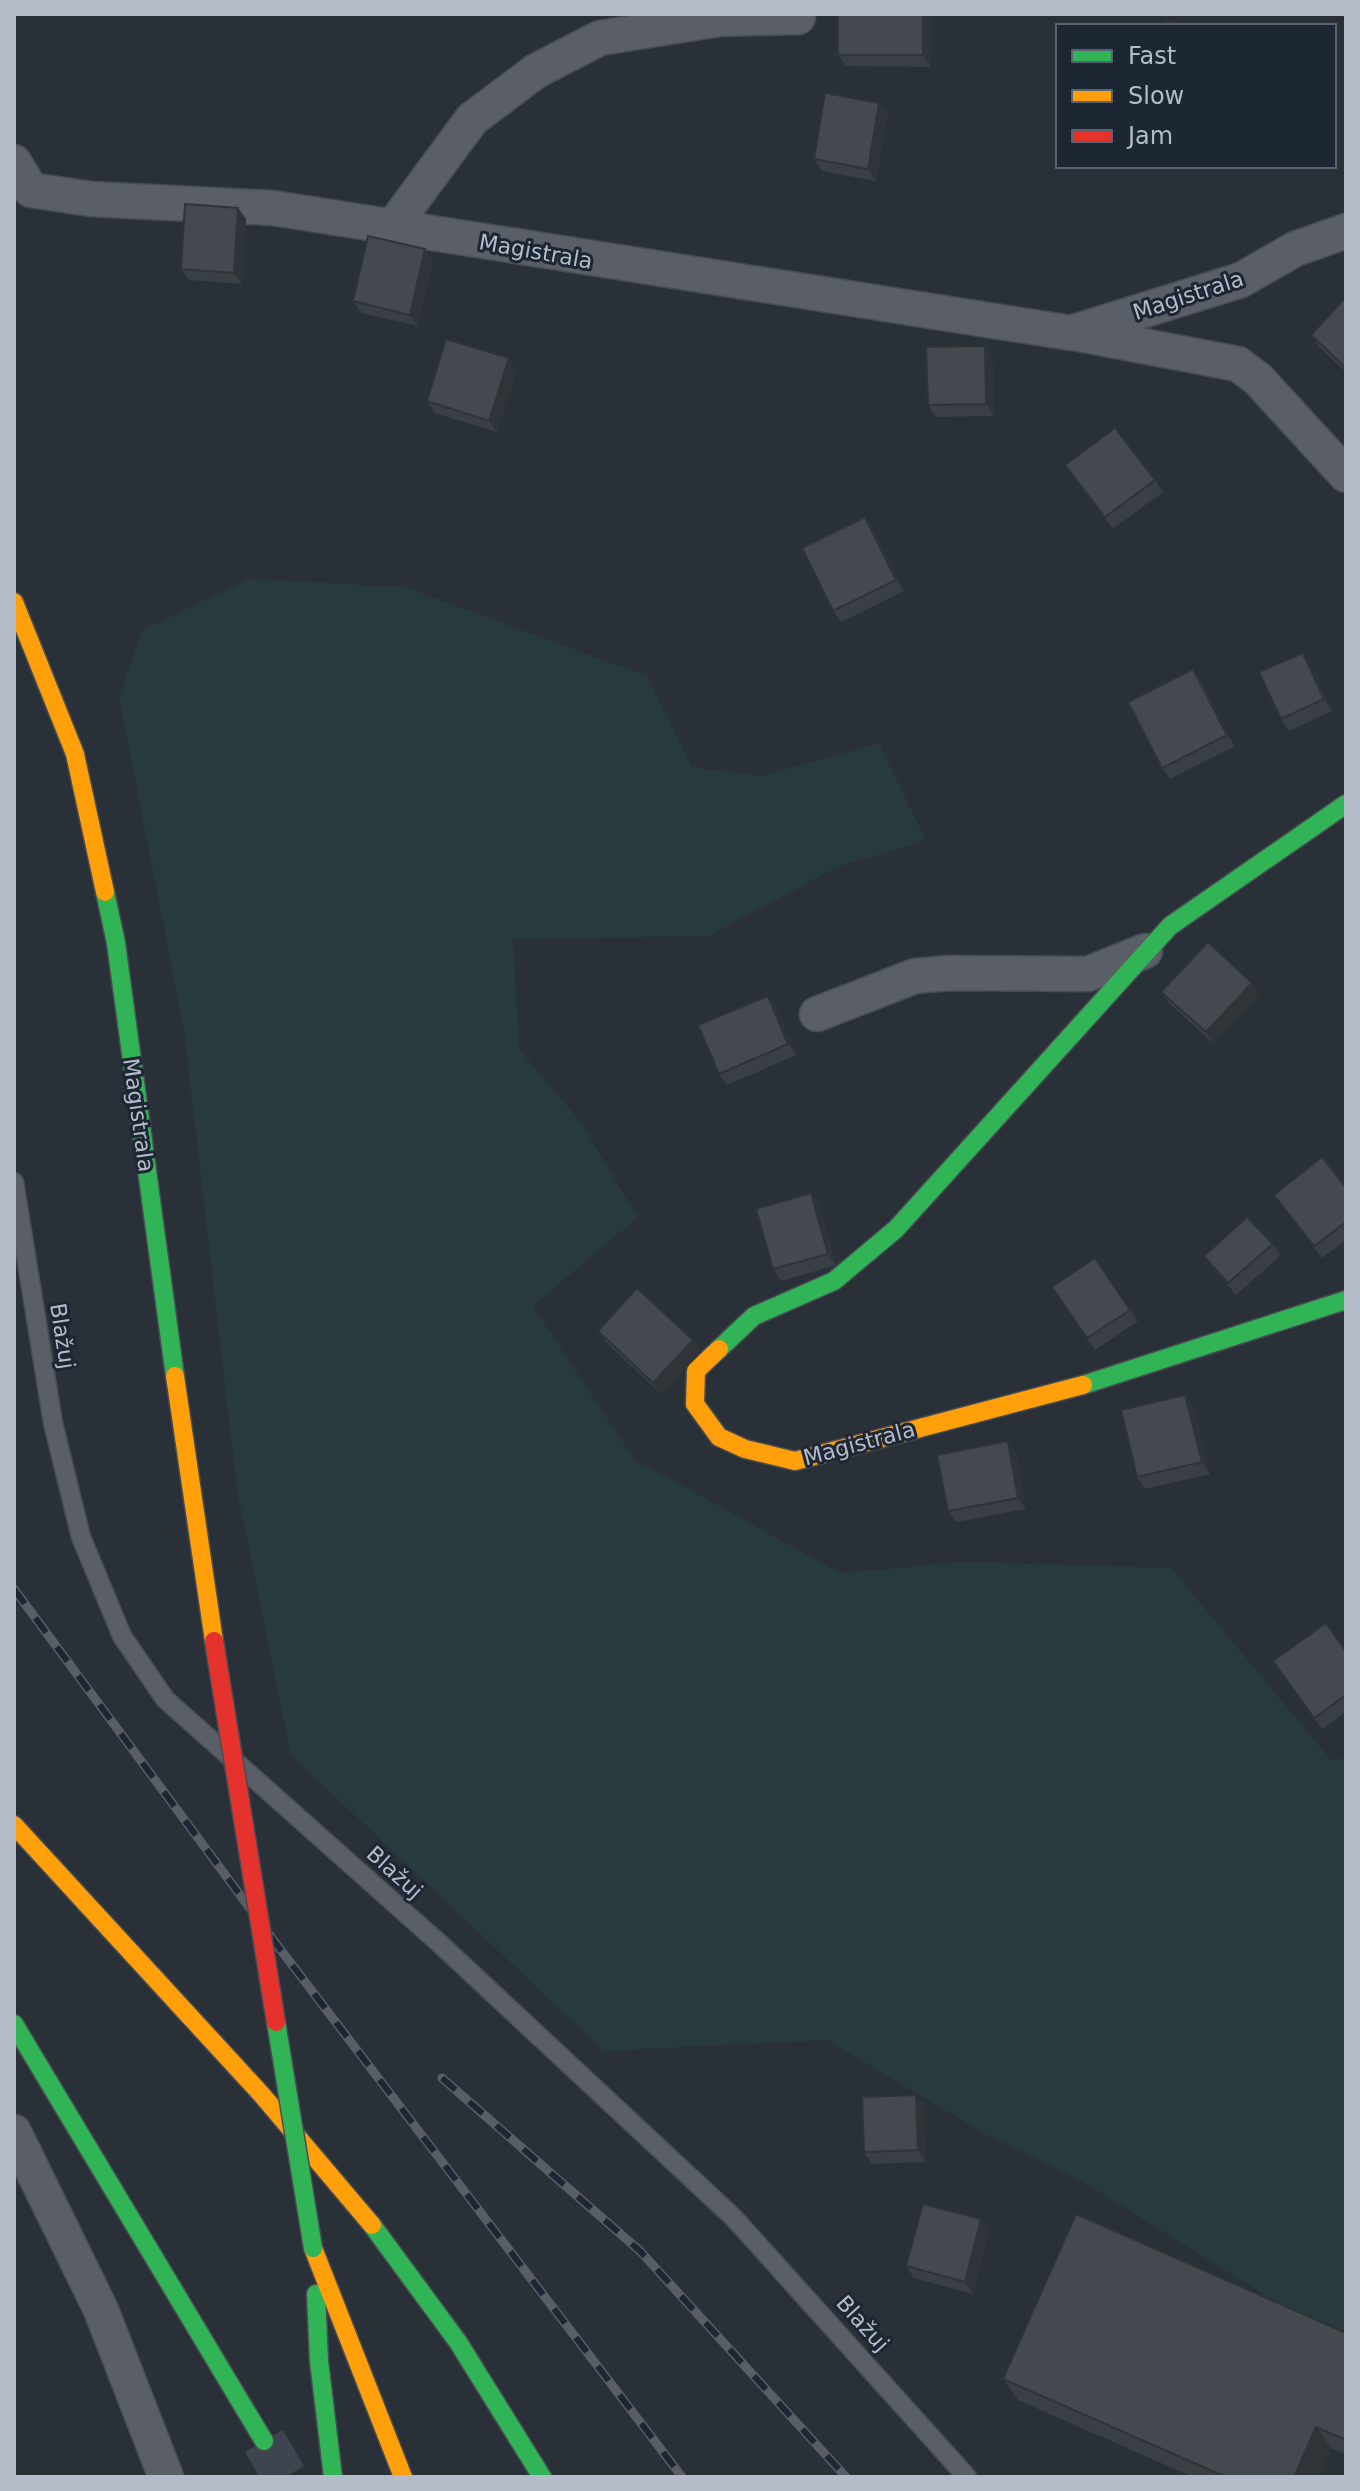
<svg xmlns="http://www.w3.org/2000/svg" width="1360" height="2491" font-family="'DejaVu Sans',sans-serif">
<style>
.green{fill:#273a3e}
.lines{fill:none;stroke-linecap:round;stroke-linejoin:round}
.highway-tunnel{stroke:#3f454e;stroke-width:44;stroke-dasharray:44 22;stroke-linecap:butt}
.lane-casing{stroke:#484c53;stroke-width:21}
.street-casing{stroke:#484c53;stroke-width:37}
.fast-casing{stroke:#484c53;stroke-width:21}
.slow-casing{stroke:#484c53;stroke-width:21}
.lane{stroke:#5a5e66;stroke-width:18}
.street{stroke:#5a5e66;stroke-width:34}
.fast{stroke:#30b455;stroke-width:18}
.slow{stroke:#ff9f0a;stroke-width:18}
.rail-casing{stroke:#595d64;stroke-width:9}
.rail{stroke:#1d2633;stroke-width:6;stroke-dasharray:18;stroke-linecap:butt}
.fast-bridge-casing{stroke:#484c53;stroke-width:21;stroke-linecap:butt}
.jam-bridge-casing{stroke:#484c53;stroke-width:21;stroke-linecap:butt}
.fast-bridge{stroke:#30b455;stroke-width:18}
.jam-bridge{stroke:#e5322d;stroke-width:18}
.wall{fill:#3a3f45}
.shaded-wall{fill:#303338}
.building{fill:#444950;stroke:#303338;stroke-width:2}
.labels{text-anchor:middle;stroke-width:6;stroke-linejoin:round;paint-order:stroke}
.street-label{font-size:22px;fill:#b4bcc9;stroke:#1d2633}
</style>
<rect width="100%" height="100%" fill="#2a3038"/>
<!-- green -->
<polygon class="green" points="249,579 405,587 647,676 692,767 762,776 879,743 926,840 835,868 709,936 513,939 519,1049 580,1121 638,1217 533,1306 634,1459 840,1573 964,1562 1171,1568 1331,1760 1346,1758 1346,2345 1083,2182 987,2135 827,2040 604,2051 291,1755 237,1490 184,1030 119,697 142,630"/>
<g class="lines">
<!-- highway-tunnel -->
<polyline class="highway-tunnel" points="264,2441 285,2477"/>
<!-- lane casing -->
<g class="lane-casing">
<polyline id="lane" points="14,1182 53,1423 81,1537 122,1636 165,1699 439,1943 734,2218 967,2477"/>
</g>
<!-- street casing -->
<g class="street-casing">
<g id="street">
<polyline points="14,162 31,190 91,199 273,208 1071,333 1241,280 1295,249 1346,231"/>
<polyline points="394,225 472,119 536,71 600,38 719,19 798,17"/>
<polyline points="1080,334 1238,364 1258,379 1346,475"/>
<polyline points="817,1014 915,976 950,973 1088,974 1145,951"/>
<polyline points="14,2132 101,2310 166,2477"/>
</g>
</g>
<!-- fast casing -->
<g class="fast-casing">
<g id="fast">
<polyline points="105,892 116,943 175,1376"/>
<polyline points="719,1349 754,1316 834,1281 896,1229 1170,926 1346,804"/>
<polyline points="1083,1385 1346,1300"/>
<polyline points="14,2024 264,2441"/>
<polyline points="372,2225 458,2342 542,2477"/>
<polyline points="316,2294 319,2361 333,2477"/>
</g>
</g>
<!-- slow casing -->
<g class="slow-casing">
<g id="slow">
<polyline points="14,602 75,754 105,892"/>
<polyline points="719,1349 696,1371 695,1404 719,1437 745,1449 795,1461 1083,1385"/>
<polyline points="175,1376 214,1641"/>
<polyline points="14,1825 262,2095 372,2225"/>
<polyline points="313,2248 403,2477"/>
</g>
</g>
<!-- lane -->
<use href="#lane" class="lane"/>
<!-- street -->
<use href="#street" class="street"/>
<!-- fast -->
<use href="#fast" class="fast"/>
<!-- slow -->
<use href="#slow" class="slow"/>
<!-- rail casing -->
<g class="rail-casing">
<g id="rail">
<polyline points="14,1589 277,1945 682,2477"/>
<polyline points="442,2078 640,2251 846,2477"/>
</g>
</g>
<!-- rail -->
<use href="#rail" class="rail"/>
<!-- fast-bridge casing -->
<g class="fast-bridge-casing">
<polyline id="fast-bridge" points="276,2022 313,2248"/>
</g>
<!-- jam-bridge casing -->
<g class="jam-bridge-casing">
<polyline id="jam-bridge" points="214,1641 276,2022"/>
</g>
<!-- fast-bridge -->
<use href="#fast-bridge" class="fast-bridge"/>
<!-- jam-bridge -->
<use href="#jam-bridge" class="jam-bridge"/>
</g>
<!-- wall -->
<g class="wall">
<polygon points="838,14 931,14 931,67 846,66 838,55"/>
<polygon points="888,114 876,181 822,171 814,159"/>
<polygon points="238,208 246,219 242,284 189,280 181,269"/>
<polygon points="433,261 418,326 361,313 353,301"/>
<polygon points="1346,297 1346,372 1319,347 1311,335"/>
<polygon points="985,346 993,358 994,416 936,417 928,405"/>
<polygon points="517,370 497,432 435,413 427,401"/>
<polygon points="1073,477 1155,480 1163,492 1113,529"/>
<polygon points="873,528 904,591 841,622 833,611"/>
<polygon points="1303,653 1311,665 1332,711 1289,731 1281,719"/>
<polygon points="1201,680 1235,746 1170,779 1162,768"/>
<polygon points="1161,992 1260,994 1214,1044 1169,1003"/>
<polygon points="768,996 776,1007 796,1055 727,1085 719,1074"/>
<polygon points="1346,1188 1346,1240 1322,1258 1274,1195"/>
<polygon points="811,1193 819,1205 836,1265 781,1281 773,1269"/>
<polygon points="1273,1244 1281,1255 1236,1295 1212,1267 1204,1256"/>
<polygon points="1095,1258 1138,1321 1095,1350 1052,1287"/>
<polygon points="598,1331 693,1340 701,1352 661,1394 606,1342"/>
<polygon points="1193,1406 1210,1474 1145,1489 1137,1477"/>
<polygon points="1008,1441 1016,1453 1026,1509 956,1522 948,1511"/>
<polygon points="1346,1652 1346,1712 1322,1729 1273,1661"/>
<polygon points="916,2095 924,2106 926,2162 872,2164 864,2152"/>
<polygon points="989,2231 973,2294 914,2278 906,2266"/>
<polygon points="1346,2333 1346,2455 1331,2448 1318,2477 1193,2477 1018,2400 1003,2379"/>
</g>
<!-- shaded-wall -->
<g class="shaded-wall">
<polygon points="923,14 931,14 931,67 923,55"/>
<polygon points="879,103 888,114 876,181 868,169"/>
<polygon points="238,208 246,219 242,284 234,273"/>
<polygon points="425,249 433,261 418,326 410,315"/>
<polygon points="985,346 993,358 994,416 986,404"/>
<polygon points="509,358 517,370 497,432 489,421"/>
<polygon points="865,517 873,528 904,591 896,580"/>
<polygon points="1303,653 1311,665 1332,711 1324,699"/>
<polygon points="1193,669 1201,680 1235,746 1227,735"/>
<polygon points="1252,983 1260,994 1214,1044 1206,1032"/>
<polygon points="768,996 776,1007 796,1055 788,1044"/>
<polygon points="811,1193 819,1205 836,1265 828,1254"/>
<polygon points="693,1340 701,1352 661,1394 653,1383"/>
<polygon points="1185,1395 1193,1406 1210,1474 1202,1462"/>
<polygon points="1008,1441 1016,1453 1026,1509 1018,1498"/>
<polygon points="916,2095 924,2106 926,2162 918,2150"/>
<polygon points="981,2219 989,2231 973,2294 965,2282"/>
<polygon points="1316,2427 1331,2448 1318,2477 1294,2477"/>
</g>
<!-- building -->
<g class="building">
<rect x="838" y="14" width="85" height="41"/>
<polygon points="1166,21 1195,26 1165,26"/>
<polygon points="825,93 879,103 868,169 814,159"/>
<polygon points="185,204 238,208 234,273 181,269"/>
<polygon points="368,236 425,249 410,315 353,301"/>
<polygon points="1346,297 1346,368 1311,335"/>
<polygon points="446,339 509,358 489,421 427,401"/>
<polygon points="985,346 986,404 928,405 926,347"/>
<polygon points="1115,428 1155,480 1105,517 1065,465"/>
<polygon points="865,517 896,580 833,611 802,548"/>
<polygon points="1303,653 1324,699 1281,719 1259,672"/>
<polygon points="1193,669 1227,735 1162,768 1128,702"/>
<polygon points="1208,942 1252,983 1206,1032 1161,992"/>
<polygon points="768,996 788,1044 719,1074 698,1025"/>
<polygon points="1322,1157 1346,1188 1346,1222 1314,1246 1274,1195"/>
<polygon points="811,1193 828,1254 773,1269 756,1209"/>
<polygon points="1247,1217 1273,1244 1228,1283 1204,1256"/>
<polygon points="1095,1258 1130,1310 1087,1338 1052,1287"/>
<polygon points="637,1288 693,1340 653,1383 598,1331"/>
<polygon points="1185,1395 1202,1462 1137,1477 1121,1410"/>
<polygon points="1008,1441 1018,1498 948,1511 937,1455"/>
<polygon points="1326,1623 1346,1652 1346,1695 1314,1718 1273,1661"/>
<polygon points="916,2095 918,2150 864,2152 862,2097"/>
<polygon points="923,2204 981,2219 965,2282 906,2266"/>
<polygon points="1076,2214 1346,2333 1346,2440 1316,2427 1294,2477 1226,2477 1003,2379"/>
</g>
<g class="labels">
<!-- street labels -->
<g class="street-label">
<text transform="translate(536 251) rotate(10)" y="8">Magistrala</text>
<text transform="translate(1188 295) rotate(-18)" y="8">Magistrala</text>
<text transform="translate(139 1115) rotate(82)" y="8">Magistrala</text>
<text transform="translate(63 1336) rotate(81)" y="8">Blažuj</text>
<text transform="translate(859 1443) rotate(-15)" y="8">Magistrala</text>
<text transform="translate(395 1872) rotate(42)" y="8">Blažuj</text>
<text transform="translate(863 2323) rotate(48)" y="8">Blažuj</text>
</g>
</g>
<!-- border -->
<rect width="1360" height="2491" fill="none" stroke="#b4bcc9" stroke-width="32"/>
<!-- legend -->
<rect x="1056" y="24" width="280" height="144" fill="#1d2633" stroke="#59626f" stroke-width="2"/>
<rect x="1072" y="50" width="40" height="12" fill="#30b455" stroke="#59626f" stroke-width="2"/>
<text x="1128" y="64" font-size="24" fill="#b4bcc9">Fast</text>
<rect x="1072" y="90" width="40" height="12" fill="#ff9f0a" stroke="#59626f" stroke-width="2"/>
<text x="1128" y="104" font-size="24" fill="#b4bcc9">Slow</text>
<rect x="1072" y="130" width="40" height="12" fill="#e5322d" stroke="#59626f" stroke-width="2"/>
<text x="1128" y="144" font-size="24" fill="#b4bcc9">Jam</text>
</svg>
